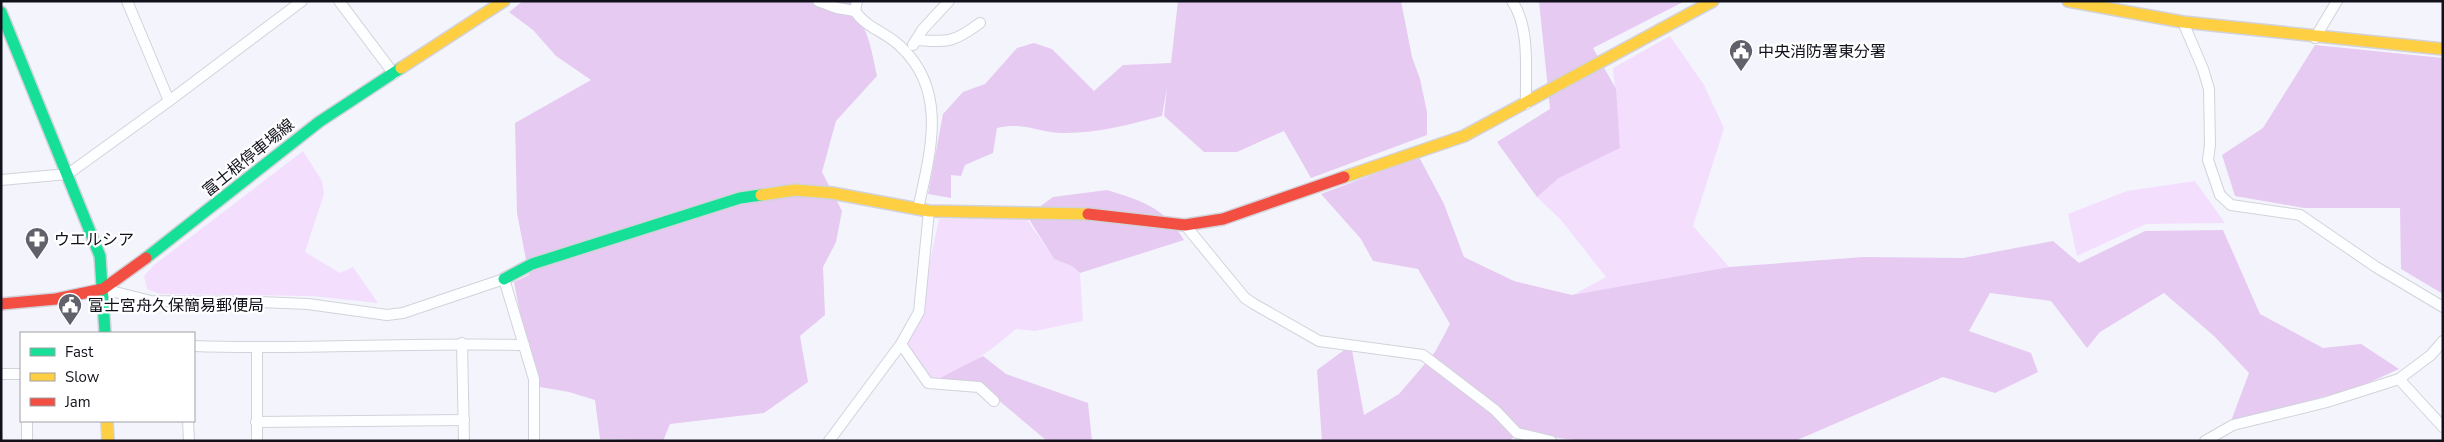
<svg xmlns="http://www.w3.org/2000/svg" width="2444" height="442" font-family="'Nunito Sans','Noto Sans JP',sans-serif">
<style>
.green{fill:#f3defe}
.forest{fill:#e6caf2}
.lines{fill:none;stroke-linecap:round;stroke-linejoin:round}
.street-casing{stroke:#d2d2db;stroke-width:12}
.fast-casing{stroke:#d2d2db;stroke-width:14}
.slow-casing{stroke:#d2d2db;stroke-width:14}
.jam-casing{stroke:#d2d2db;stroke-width:14}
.street{stroke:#fdfeff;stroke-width:10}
.fast{stroke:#16e098;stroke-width:11}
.slow{stroke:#ffcf43;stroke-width:11}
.jam{stroke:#f24e42;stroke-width:11}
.labels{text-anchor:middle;stroke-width:4.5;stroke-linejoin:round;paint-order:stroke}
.poi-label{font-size:16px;fill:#11111c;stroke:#fff;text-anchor:start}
.street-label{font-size:16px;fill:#11111c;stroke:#fff}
</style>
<rect width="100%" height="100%" fill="#f4f5fc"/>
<!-- green -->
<g class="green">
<polygon points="1670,36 1704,85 1724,128 1693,226 1729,267 1573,295 1606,277 1561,220 1537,197 1559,178 1620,148 1613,68"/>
<polygon points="303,151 322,181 324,194 305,252 340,273 353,267 378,303 311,296 160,294 147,289 144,276 154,265"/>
<polygon points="2195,181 2225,223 2146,224 2077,256 2068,214 2127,191"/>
<path d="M1026,218L1054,259L1072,266L1080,273L1083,321L1035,331L1016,329C990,351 961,374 927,381L903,346L919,312L939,219Z"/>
</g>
<!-- forest -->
<g class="forest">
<path d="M523,1H855L852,11C869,28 872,53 877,76L836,121L822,172L842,211L836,242L823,267L825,315L800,336L808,382L764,413L670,424L663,441L600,439L595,400L569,392L534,386L514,282L529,275L517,213L515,123L591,80L556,56L533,30L509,12Z"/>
<path d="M1178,1H1401L1412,57L1420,79L1427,112V135L1311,178L1284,131L1237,152H1204L1164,116L1167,87L1162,116C1131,124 1099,133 1066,133C1040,134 1026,121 997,128L993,153L965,165L961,176L951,175V198L928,194L943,114L963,92L985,84L1017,48L1034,43L1052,49L1094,91L1123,65L1171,63Z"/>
<polygon points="1539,1 1685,1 1593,48 1616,89 1620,148 1559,178 1537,197 1497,142 1550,109"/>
<polygon points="2315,45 2443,58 2443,294 2401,269 2400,208 2304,208 2235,196 2222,155 2263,128"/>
<polygon points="1419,157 1444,204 1464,257 1514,281 1572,295 1729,267 1864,257 1963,258 2053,241 2079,263 2145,231 2223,230 2260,314 2323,348 2361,344 2399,369 2357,388 2231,421 2249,373 2214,336 2164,293 2100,332 2087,348 2051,301 1990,293 1969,331 2031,353 2038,372 1995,393 1943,377 1795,441 1583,441 1517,433 1510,441 1322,441 1317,370 1351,345 1364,415 1399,394 1435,352 1450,324 1418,269 1373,261 1361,239 1321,194"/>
<path d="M1107,190C1142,201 1164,207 1184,240L1080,273L1072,266L1054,259L1027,216L1053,197Z"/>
<polygon points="983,356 1006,374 1088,403 1092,441 1047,441 978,383 938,379"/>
</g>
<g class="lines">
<!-- street casing -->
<g class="street-casing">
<g id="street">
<polyline points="127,1 169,101 302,1"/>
<polyline points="339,1 394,74"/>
<polyline points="818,1 837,8 855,11"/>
<path d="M857,1L855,11C866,28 886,32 900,46C949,91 930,153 918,209"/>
<path d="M1512,1C1531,29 1525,72 1526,104"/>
<polyline points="2183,22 2203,69 2209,89 2210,145 2208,160 2220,195 2231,205 2300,215 2376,267 2443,307"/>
<polyline points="2315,38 2337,1"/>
<path d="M916,40C948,42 953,43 980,23"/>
<polyline points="913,45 923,29 949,1"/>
<polyline points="1,180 68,174 169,101"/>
<polyline points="1185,225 1245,298 1254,304 1319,341 1423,355 1495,410 1517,433 1551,441"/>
<polyline points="103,289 151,301 260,302 308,304 387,315 403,313 504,279 534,379 534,441"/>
<polyline points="462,343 464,441"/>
<polyline points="901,344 928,383 979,387 994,401"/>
<path d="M194,346C304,350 414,342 524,345"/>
<polyline points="257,348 257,441"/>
<polyline points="1,374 21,374"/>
<polyline points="2399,379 2443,427"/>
<polyline points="27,421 27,441"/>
<polyline points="188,421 189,441"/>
<polyline points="256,422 464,420"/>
<polyline points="829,441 901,344 919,312 929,211"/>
<polyline points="2205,441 2233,425 2327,402 2399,379 2431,355 2443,341"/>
</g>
</g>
<!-- fast casing -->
<g class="fast-casing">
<g id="fast">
<polyline points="1,12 100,256 105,333"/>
<polyline points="146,258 319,122 401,68"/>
<polyline points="504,279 532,264 740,198 761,195"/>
</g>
</g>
<!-- slow casing -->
<g class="slow-casing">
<g id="slow">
<polyline points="2068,1 2183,22 2443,49"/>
<polyline points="401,68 504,1"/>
<polyline points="1344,177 1464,136 1713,1"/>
<polyline points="761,195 795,190 832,193 929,211 1088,214"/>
<polyline points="107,421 108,441"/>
</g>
</g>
<!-- jam casing -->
<g class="jam-casing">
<g id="jam">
<polyline points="1088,214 1185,225 1223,219 1344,177"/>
<polyline points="1,304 56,299 103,289 146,258"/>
</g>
</g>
<!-- street -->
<use href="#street" class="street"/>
<!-- fast -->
<use href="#fast" class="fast"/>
<!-- slow -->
<use href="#slow" class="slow"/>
<!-- jam -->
<use href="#jam" class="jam"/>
</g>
<!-- icons -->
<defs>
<g id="civic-pin" transform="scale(1.25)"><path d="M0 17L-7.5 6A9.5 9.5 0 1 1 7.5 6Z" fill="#60616a" stroke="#fff"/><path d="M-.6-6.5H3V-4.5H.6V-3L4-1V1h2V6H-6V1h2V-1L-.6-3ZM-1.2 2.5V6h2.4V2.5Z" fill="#fff"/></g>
<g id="pharmacy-pin" transform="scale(1.25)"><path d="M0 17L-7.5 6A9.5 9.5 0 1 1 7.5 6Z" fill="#60616a" stroke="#fff"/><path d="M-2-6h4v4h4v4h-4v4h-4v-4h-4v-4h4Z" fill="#fff"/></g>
</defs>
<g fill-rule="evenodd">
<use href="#civic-pin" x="1741" y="51"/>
<use href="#pharmacy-pin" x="37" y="239"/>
<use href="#civic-pin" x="70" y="305"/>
</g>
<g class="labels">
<!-- poi labels -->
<g class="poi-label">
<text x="1758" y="57">中央消防署東分署</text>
<text x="54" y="245">ウエルシア</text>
<text x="88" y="311">富士宮舟久保簡易郵便局</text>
</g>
<!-- street labels -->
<g class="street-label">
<text transform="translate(248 157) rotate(-39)" y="6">富士根停車場線</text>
</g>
</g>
<!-- border -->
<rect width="2444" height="442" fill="none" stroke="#11111c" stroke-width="5"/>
<!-- legend -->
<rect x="20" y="332" width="175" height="90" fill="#ffffff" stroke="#a0a0a4"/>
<rect x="30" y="348" width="25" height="8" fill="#16e098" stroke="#a0a0a4"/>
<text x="65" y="357" font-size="15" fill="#11111c">Fast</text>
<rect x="30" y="373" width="25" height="8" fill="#ffcf43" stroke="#a0a0a4"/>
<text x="65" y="382" font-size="15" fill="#11111c">Slow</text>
<rect x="30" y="398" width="25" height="8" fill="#f24e42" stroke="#a0a0a4"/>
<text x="65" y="407" font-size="15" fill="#11111c">Jam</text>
</svg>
